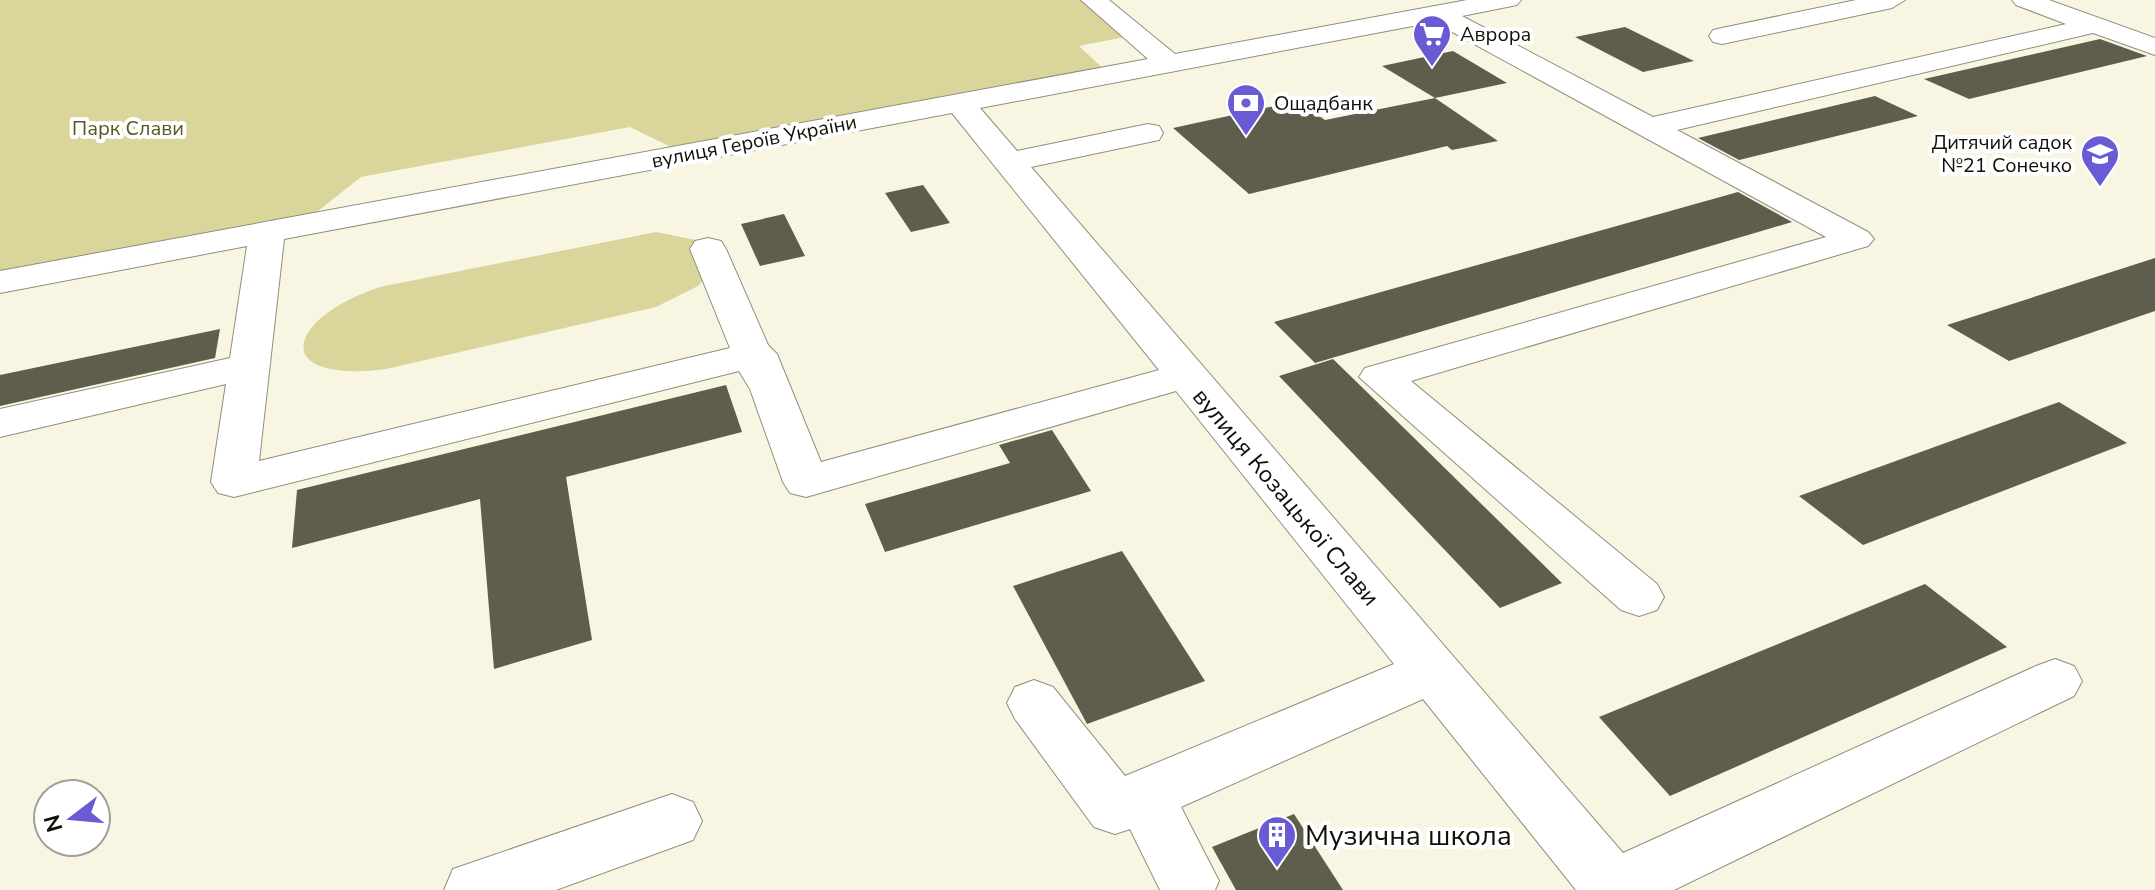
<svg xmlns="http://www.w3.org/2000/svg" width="2155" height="890" font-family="'Nunito Sans',sans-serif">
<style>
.green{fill:#dad59b}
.building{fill:#5f5e4d}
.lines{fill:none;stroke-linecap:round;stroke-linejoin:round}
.minor-casing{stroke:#908f7c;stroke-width:2}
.minor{fill:#fff;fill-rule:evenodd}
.labels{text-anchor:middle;stroke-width:8;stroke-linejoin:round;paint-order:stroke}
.far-poi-label{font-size:20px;fill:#101009;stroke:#fff;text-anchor:start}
.far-park-label{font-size:20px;fill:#5a5520;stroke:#fff}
.far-street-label{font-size:20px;fill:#101009;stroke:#fff}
.street-label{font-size:24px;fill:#101009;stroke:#fff}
.near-poi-label{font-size:28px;fill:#101009;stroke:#fff;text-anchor:start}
</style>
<rect width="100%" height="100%" fill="#f8f6e2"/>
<!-- green -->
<g class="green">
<polygon points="0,0 1094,0 1135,35 1079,46 1110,75 685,154 630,127 361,177 299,226 0,280"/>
<path d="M656,232L696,240L708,249L709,273L698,286L656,307L386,369C268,384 286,318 380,287Z"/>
</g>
<!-- building -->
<g class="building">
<polygon points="1625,27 1694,61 1643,72 1575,37"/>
<polygon points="2100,39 2147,56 1969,99 1924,79"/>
<polygon points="1453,51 1507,83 1435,98 1382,66"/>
<polygon points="1875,96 1918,116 1739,160 1698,138"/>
<polygon points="1435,98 1498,141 1452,150 1447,146 1249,194 1173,128 1297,101 1325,120"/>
<polygon points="923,185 950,223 911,232 885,193"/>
<polygon points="1738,192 1792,222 1315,363 1274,322"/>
<polygon points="784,214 805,256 760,266 741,224"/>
<polygon points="2155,258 2155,311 2009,361 1947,325"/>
<polygon points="220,329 215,358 0,406 0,375"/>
<polygon points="1333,359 1407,431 1562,583 1500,608 1279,376"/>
<polygon points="726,385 742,432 566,477 592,640 494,669 480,499 292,548 297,490"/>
<polygon points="2059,402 2127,443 1863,545 1799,496"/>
<polygon points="1052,430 1091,491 885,552 865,504 1010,463 999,445"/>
<polygon points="1122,551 1205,681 1087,724 1013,586"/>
<polygon points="1925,584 2007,647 1670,796 1599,717"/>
<polygon points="1294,814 1343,890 1236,890 1212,847"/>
</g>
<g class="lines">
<!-- minor casing -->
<g class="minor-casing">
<g id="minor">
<path d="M1081,0H1109L1175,54L1467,0H1521L1517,5L1462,16L1653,117L2066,24L2016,5L2012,0H2049L2155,38V55L2093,33L1677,130L1868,232L1874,239L1868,246L1411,381L1657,584L1664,597L1657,610L1639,616L1621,610L1359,377L1365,368L1826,237L1434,22L980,108L1017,151L1148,124L1159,126L1163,133L1159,140L1031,167L1623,853L2036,666L2055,659L2074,666L2082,681L2074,696L1674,890H1576L1423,699L1181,807L1219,881L1215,890H1160L1130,829L1115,834L1094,827L1015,719L1007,703L1015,687L1034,680L1053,687L1125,776L1394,664L1176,391L806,497L790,493L783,482L750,389L739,371L234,497L218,493L211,482L226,384L0,437V409L230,358L247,246L0,293V271L1148,59ZM952,113L1159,370L821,462L777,354L768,345L726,249L721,241L708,238L695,241L690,249L730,348L259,461L284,239Z"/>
<polygon points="1856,0 1905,0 1892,8 1722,44 1713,42 1709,36 1713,30 1722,28"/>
<polygon points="672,794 693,802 702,821 693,840 556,890 444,890 453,869"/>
</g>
</g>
<!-- minor -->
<use href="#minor" class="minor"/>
</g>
<!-- icons -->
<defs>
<g id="supermarket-pin" transform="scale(2)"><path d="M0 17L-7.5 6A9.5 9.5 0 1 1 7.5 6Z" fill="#685bd4" stroke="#fff"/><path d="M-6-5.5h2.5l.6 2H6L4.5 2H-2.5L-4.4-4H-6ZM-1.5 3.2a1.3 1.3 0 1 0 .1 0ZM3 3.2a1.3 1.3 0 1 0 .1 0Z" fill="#fff"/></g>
<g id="bank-pin" transform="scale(2)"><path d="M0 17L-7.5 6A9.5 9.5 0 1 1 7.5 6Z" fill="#685bd4" stroke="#fff"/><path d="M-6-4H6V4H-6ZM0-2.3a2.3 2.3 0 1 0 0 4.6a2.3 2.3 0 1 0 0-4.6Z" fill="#fff"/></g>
<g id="school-pin" transform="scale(2)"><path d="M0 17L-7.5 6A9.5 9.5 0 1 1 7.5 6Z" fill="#685bd4" stroke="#fff"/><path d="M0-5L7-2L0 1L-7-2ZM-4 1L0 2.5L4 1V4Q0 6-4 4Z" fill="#fff"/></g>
<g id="building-pin" transform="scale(2)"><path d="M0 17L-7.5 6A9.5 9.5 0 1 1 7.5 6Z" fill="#685bd4" stroke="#fff"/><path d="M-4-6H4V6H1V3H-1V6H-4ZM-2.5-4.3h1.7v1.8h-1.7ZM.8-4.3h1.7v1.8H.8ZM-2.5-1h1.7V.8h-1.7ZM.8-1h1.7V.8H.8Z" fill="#fff"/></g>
</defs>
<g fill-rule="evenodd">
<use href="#supermarket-pin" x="1432" y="34"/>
<use href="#bank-pin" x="1246" y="103"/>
<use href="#school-pin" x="2100" y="154"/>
<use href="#building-pin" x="1277" y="835"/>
</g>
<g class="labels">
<!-- far-poi labels -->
<g class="far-poi-label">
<text x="1460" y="41">Аврора</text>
<text x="1274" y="110">Ощадбанк</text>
<text x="2072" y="149" text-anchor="end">Дитячий садок<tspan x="2072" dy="23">№21 Сонечко</tspan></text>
</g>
<!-- far-park labels -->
<g class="far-park-label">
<text x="128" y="135">Парк Слави</text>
</g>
<!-- far-street labels -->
<g class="far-street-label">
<text transform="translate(754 141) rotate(-11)" y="7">вулиця Героїв України</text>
</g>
<!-- street labels -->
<g class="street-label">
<text transform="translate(1286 497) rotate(50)" y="8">вулиця Козацької Слави</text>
</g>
<!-- near-poi labels -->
<g class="near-poi-label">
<text x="1305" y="845">Музична школа</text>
</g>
</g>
<!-- north arrow -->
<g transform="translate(72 818) rotate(254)"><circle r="38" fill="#ffffff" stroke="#9f9f9d" stroke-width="2"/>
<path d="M0-6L14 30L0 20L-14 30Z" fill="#685bd4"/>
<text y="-12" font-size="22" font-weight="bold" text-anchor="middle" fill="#101009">N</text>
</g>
</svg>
